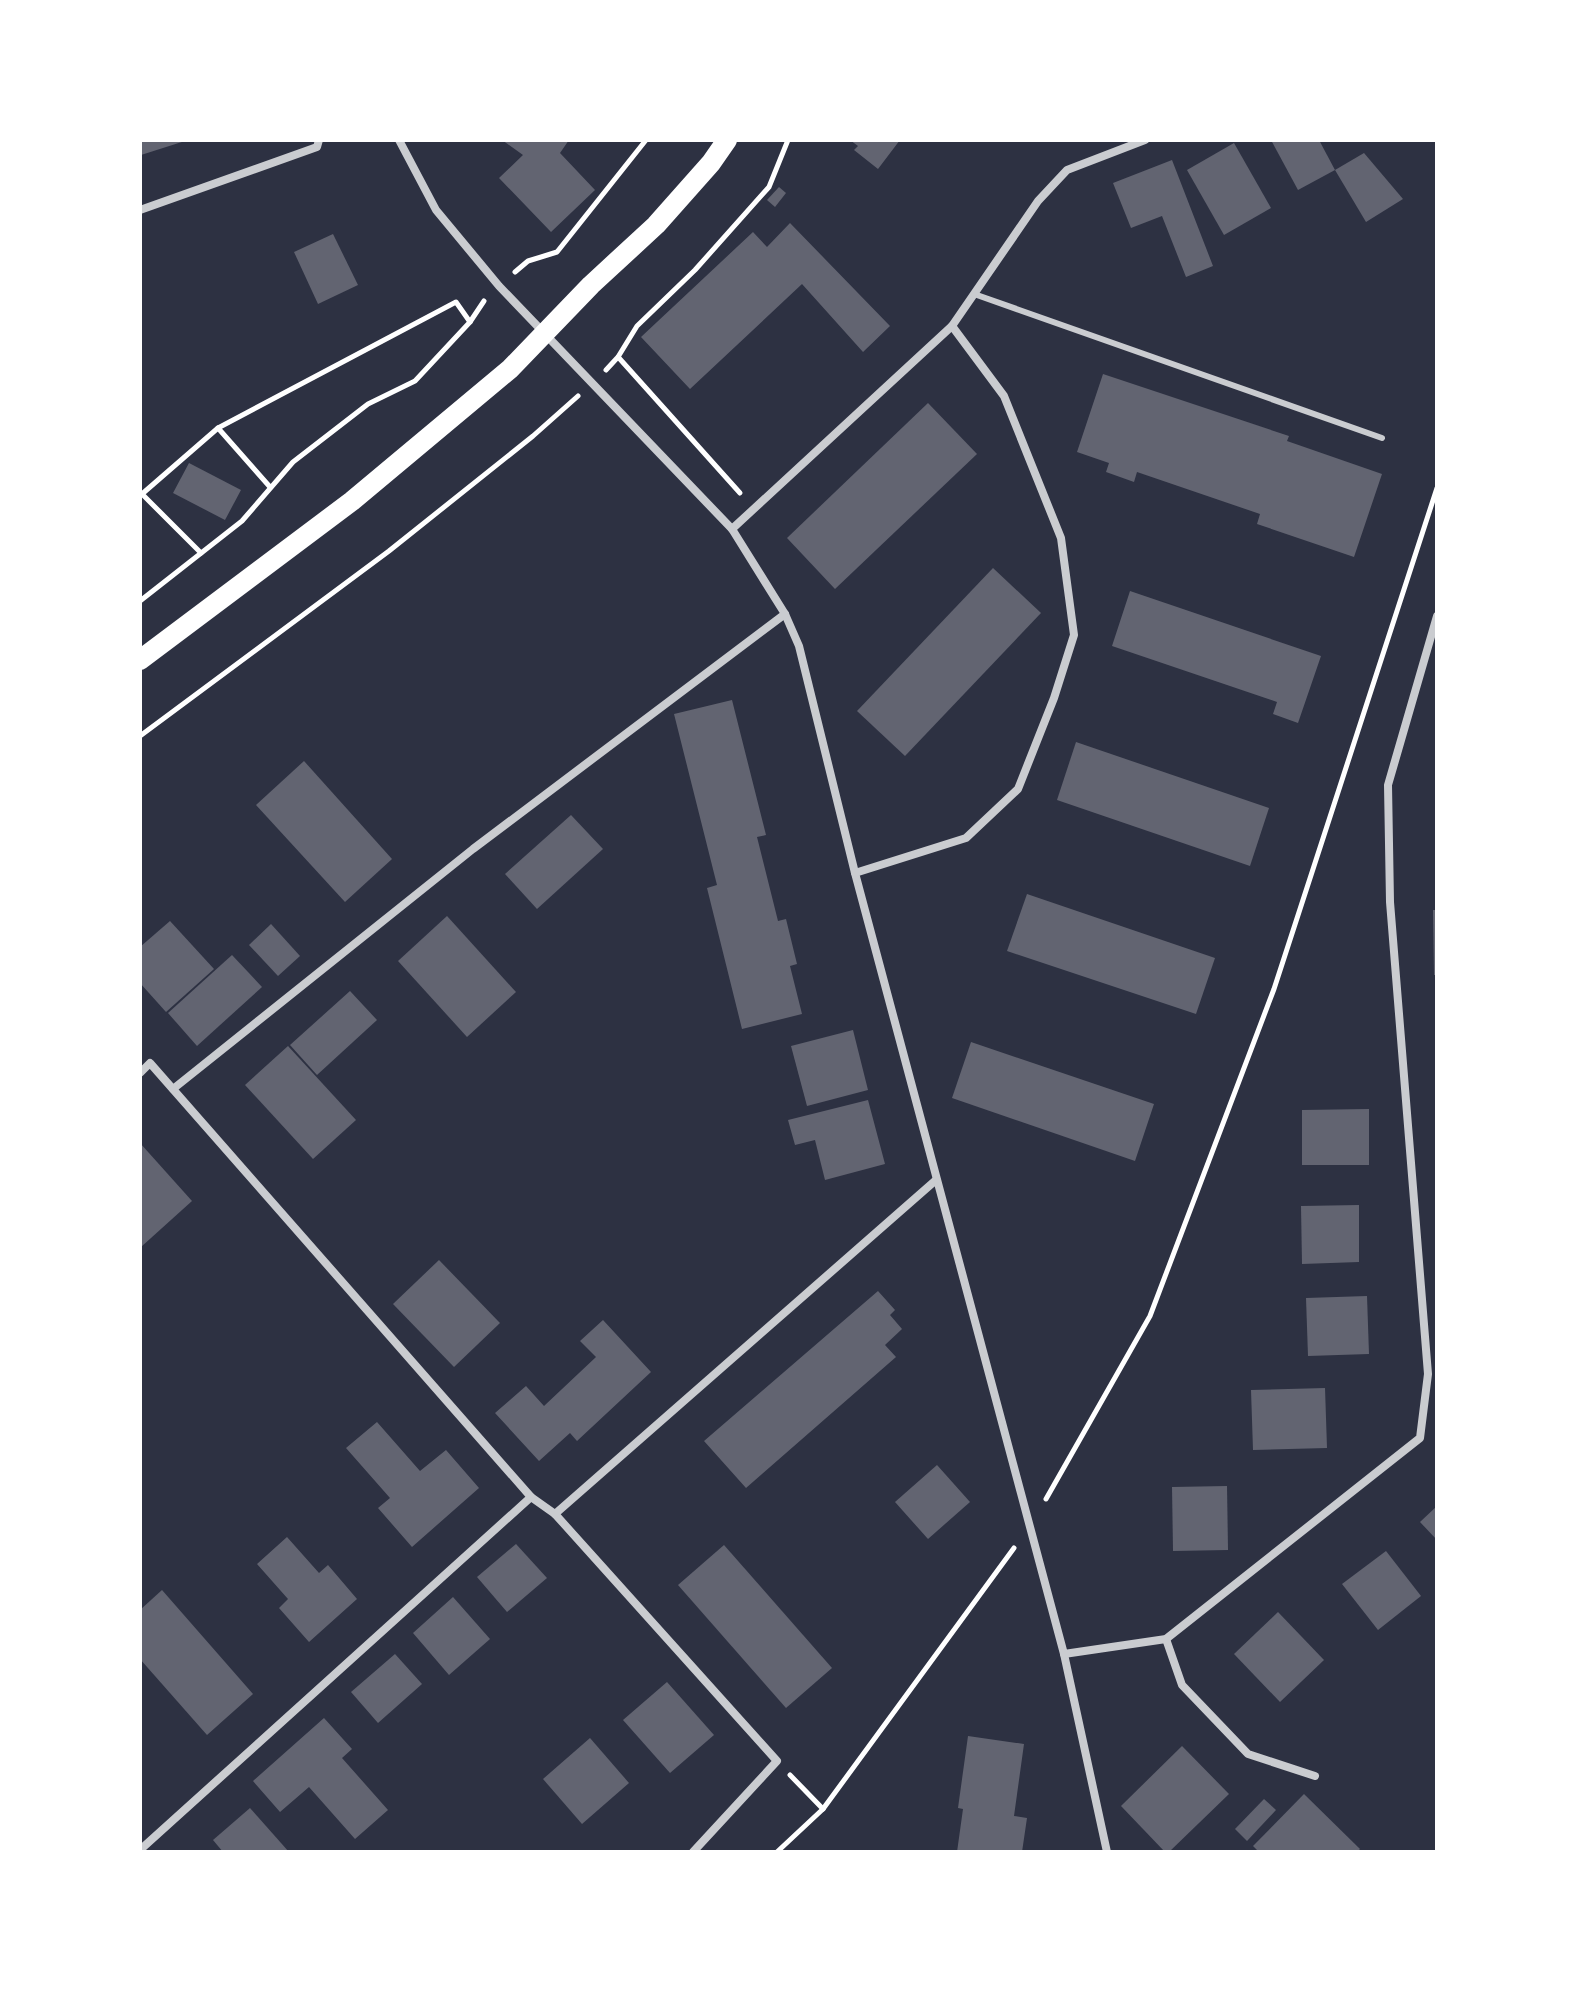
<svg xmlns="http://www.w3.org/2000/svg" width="1577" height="1992" font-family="Overpass,sans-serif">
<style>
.building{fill:#626471}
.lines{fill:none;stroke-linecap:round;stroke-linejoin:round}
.path{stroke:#fff;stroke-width:5}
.service{stroke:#caccd0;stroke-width:6}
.minor{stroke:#caccd0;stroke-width:8}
.primary{stroke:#fff;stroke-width:20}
</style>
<rect width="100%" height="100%" fill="#2d3142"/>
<!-- building -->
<g class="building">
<polygon points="140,140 185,140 185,141 141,155"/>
<polygon points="502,140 569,140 560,153 595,190 551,232 499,178 523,155"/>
<polygon points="850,140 900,140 878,169 854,150 858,146"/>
<polygon points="1271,140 1319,140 1335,170 1298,190"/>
<polygon points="1234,143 1271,208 1224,235 1187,170"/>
<polygon points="1364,153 1403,199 1366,222 1335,170"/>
<polygon points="1172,160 1213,266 1186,277 1162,216 1131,228 1113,183"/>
<polygon points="779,187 786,193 775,207 767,200"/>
<polygon points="790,223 890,326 863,352 802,284 690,389 641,337 753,232 767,247"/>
<polygon points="333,234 358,285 318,304 294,252"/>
<polygon points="1103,374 1289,436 1287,441 1382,474 1354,557 1257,524 1260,514 1137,472 1134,482 1106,472 1109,463 1077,452"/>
<polygon points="928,403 977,454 835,589 787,538"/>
<polygon points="189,463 241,490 225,520 173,493"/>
<polygon points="993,568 1041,613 905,756 857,711"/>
<polygon points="1130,591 1321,656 1298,723 1273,714 1277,702 1112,646"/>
<polygon points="732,700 766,835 757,837 778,921 786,919 797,964 790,966 802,1014 742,1029 707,888 717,885 674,714"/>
<polygon points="1076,742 1269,808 1250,866 1057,800"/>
<polygon points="304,761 392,859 345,902 256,805"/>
<polygon points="571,815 603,849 537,909 505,874"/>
<polygon points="1027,894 1215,958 1196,1014 1007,951"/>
<polygon points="1433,910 1437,910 1437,975 1434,975"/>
<polygon points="447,916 516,992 467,1037 398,961"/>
<polygon points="170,921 214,969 166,1012 140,983 140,947"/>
<polygon points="271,924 300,956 278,976 249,945"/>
<polygon points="232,955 262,987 197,1046 168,1013"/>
<polygon points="350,991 377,1020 317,1075 290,1045"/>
<polygon points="853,1030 868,1090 807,1106 791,1046"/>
<polygon points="971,1042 1154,1104 1135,1161 952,1098"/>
<polygon points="288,1046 356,1120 313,1159 245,1085"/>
<polygon points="868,1100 885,1164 825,1180 815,1140 795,1145 788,1120"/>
<polygon points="1369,1109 1369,1165 1302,1165 1302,1110"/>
<polygon points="140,1143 192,1201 141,1247 140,1245"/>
<polygon points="1359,1205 1359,1262 1302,1264 1301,1206"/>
<polygon points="439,1260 500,1323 454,1367 393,1304"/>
<polygon points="878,1291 895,1310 890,1315 902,1329 885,1345 896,1357 746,1488 704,1441"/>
<polygon points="1367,1296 1369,1354 1308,1356 1306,1298"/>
<polygon points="603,1320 651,1372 577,1441 570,1433 539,1461 495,1413 526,1386 544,1406 596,1357 580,1341"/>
<polygon points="1325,1388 1327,1448 1253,1450 1251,1390"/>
<polygon points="377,1422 420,1471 446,1450 479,1488 412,1547 378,1508 390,1498 346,1448"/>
<polygon points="937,1465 970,1502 928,1539 895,1502"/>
<polygon points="1227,1486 1228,1550 1173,1551 1172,1487"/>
<polygon points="1437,1506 1437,1540 1420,1522"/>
<polygon points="287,1537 319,1573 328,1565 357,1599 309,1642 279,1608 288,1599 257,1564"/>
<polygon points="516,1544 547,1578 507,1612 477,1577"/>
<polygon points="724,1545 832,1668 786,1708 678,1585"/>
<polygon points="1386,1551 1421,1596 1378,1630 1342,1584"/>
<polygon points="162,1590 253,1694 207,1735 140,1659 140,1610"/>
<polygon points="453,1597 490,1639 449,1675 413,1633"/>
<polygon points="1278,1612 1324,1660 1280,1702 1234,1654"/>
<polygon points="395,1654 422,1684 378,1723 351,1692"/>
<polygon points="667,1682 714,1735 670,1773 623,1720"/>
<polygon points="324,1718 352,1749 342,1758 388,1810 355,1839 309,1787 280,1812 253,1781"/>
<polygon points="968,1736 1024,1744 1014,1816 1027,1818 1022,1852 957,1852 963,1809 958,1808"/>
<polygon points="590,1738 629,1783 582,1824 543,1779"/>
<polygon points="1182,1746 1229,1794 1169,1852 1165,1852 1121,1806"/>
<polygon points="1304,1794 1360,1849 1357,1852 1259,1852 1253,1846"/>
<polygon points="1264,1799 1276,1810 1247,1841 1235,1829"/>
<polygon points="250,1808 289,1852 223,1852 213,1840"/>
</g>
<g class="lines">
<!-- path -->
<g class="path">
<polyline points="515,272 528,261 557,252 646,140"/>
<polyline points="619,358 740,493"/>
<polyline points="606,370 618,357 637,326 695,270 769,187 788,140"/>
<polyline points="218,428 270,487"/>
<polyline points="201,553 142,494 218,428 456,302 470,322"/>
<polyline points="140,601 242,521 293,462 368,404 415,381 470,322 484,301"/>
<polyline points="140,736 389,551 533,436 578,396"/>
<polyline points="1046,1499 1150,1316 1274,989 1437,488"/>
<polyline points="790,1775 823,1809"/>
<polyline points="777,1852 823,1809 1014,1548"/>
</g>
<!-- service -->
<polyline class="service" points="974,294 1382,438"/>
<!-- minor -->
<g class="minor">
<polyline points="399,140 436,210 499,286 732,529 785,614 799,646 855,873 1064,1654 1107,1852"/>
<polyline points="140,210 317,147 319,140"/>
<polyline points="732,529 952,326 1038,201 1067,170 1145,140"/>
<polyline points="855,873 966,838 1018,789 1054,698 1074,635 1061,538 1004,396 952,326"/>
<polyline points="140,1073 150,1063 531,1497 555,1514 777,1761 693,1852"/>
<polyline points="173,1089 473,849 785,614"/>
<polyline points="555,1514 936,1180"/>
<polyline points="1166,1639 1182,1685 1248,1754 1315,1776"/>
<polyline points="1064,1654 1166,1639 1420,1438 1428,1374 1390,902 1388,785 1437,616"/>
<polyline points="140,1850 531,1497"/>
</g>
<!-- primary -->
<polyline class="primary" points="140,660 352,501 510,369 591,285 656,225 711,163 727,140"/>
</g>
<!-- border -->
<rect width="1577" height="1992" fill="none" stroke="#ffffff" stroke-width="284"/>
</svg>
